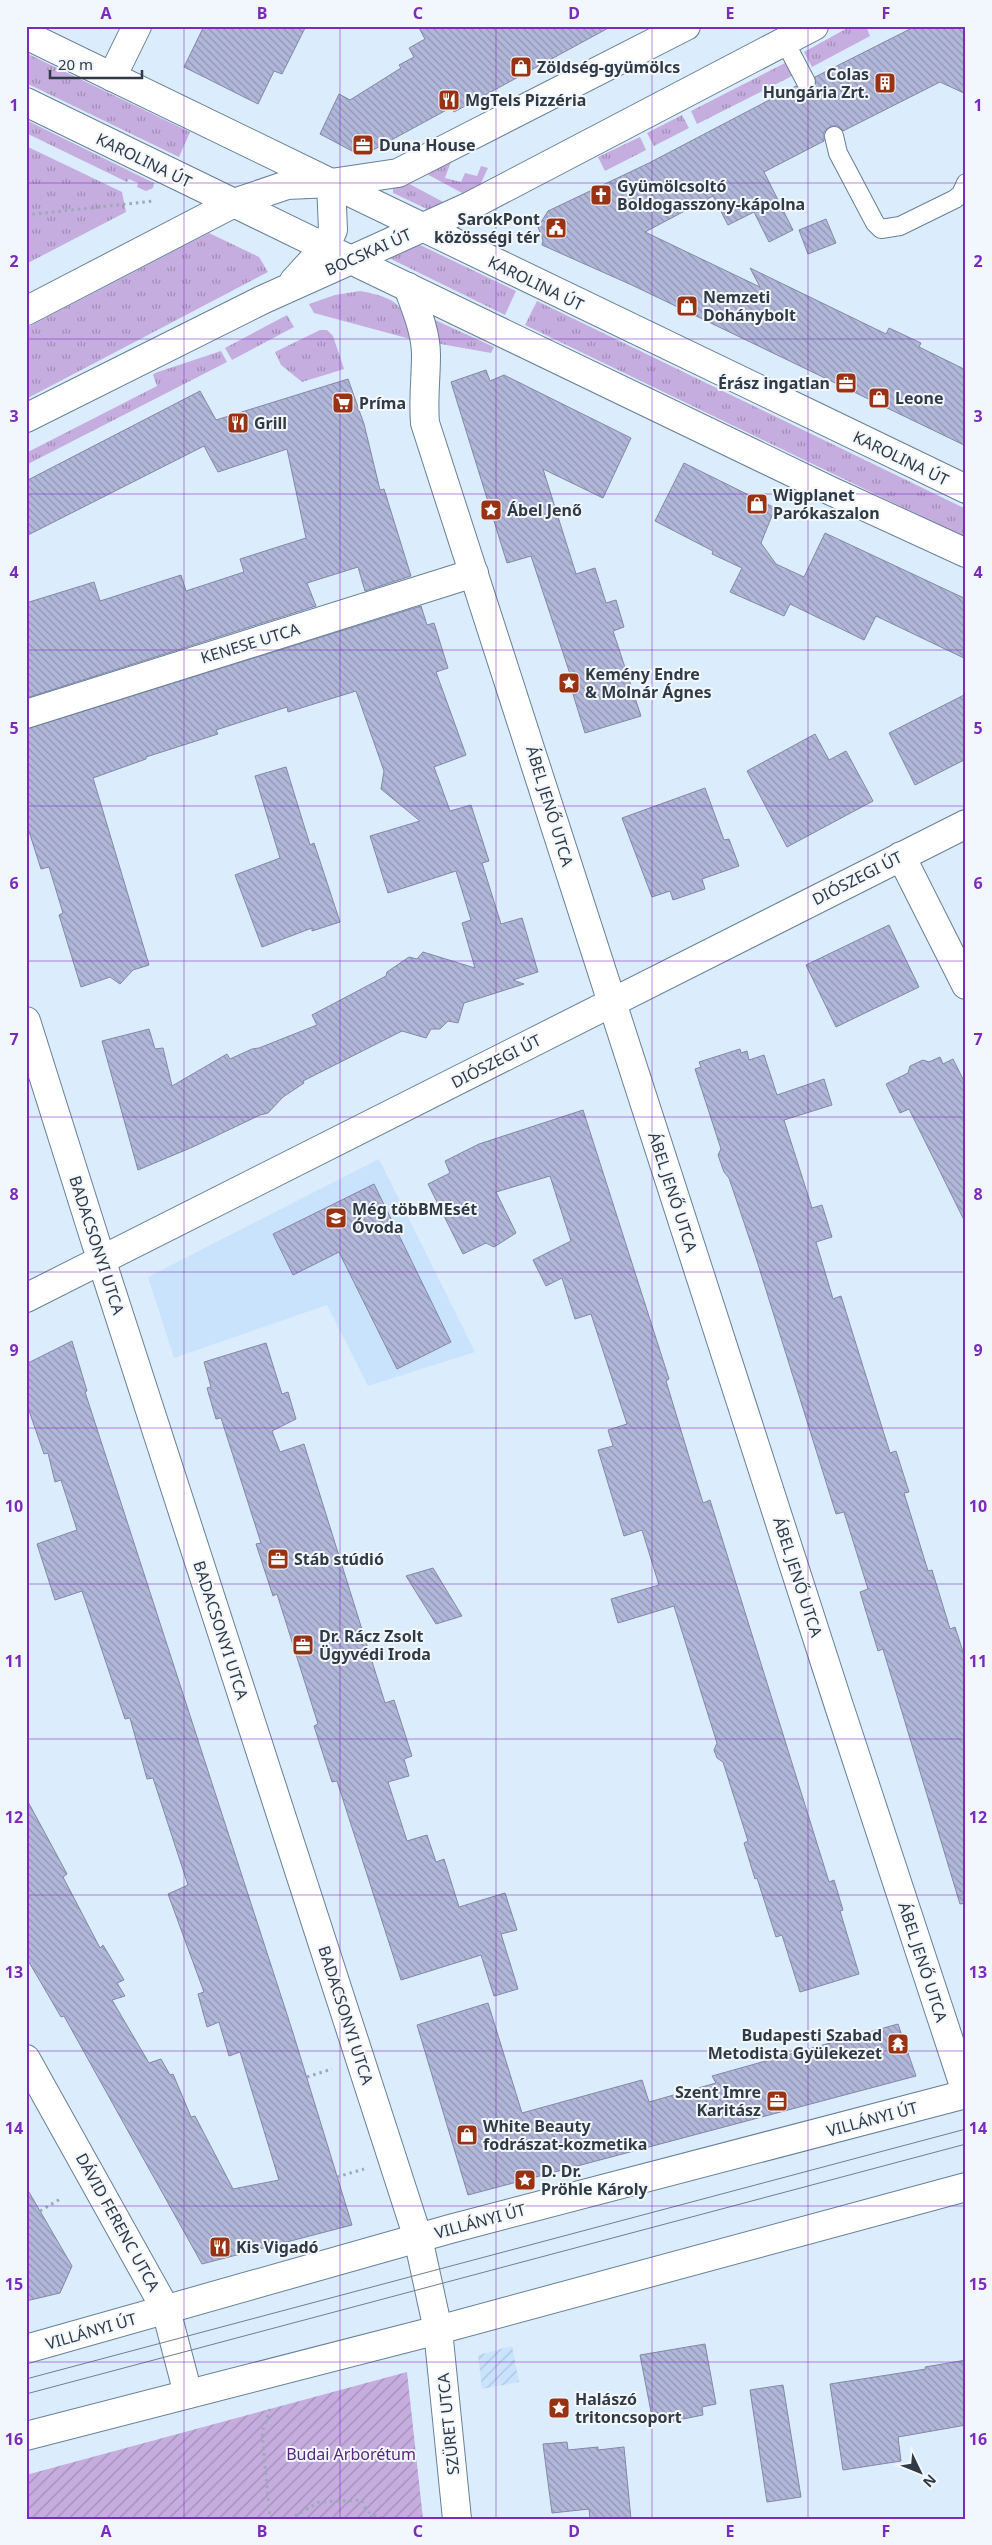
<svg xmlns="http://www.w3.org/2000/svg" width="992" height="2545" font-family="'Noto Sans',sans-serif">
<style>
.built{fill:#c9e3fd}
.industrial{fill:url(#industrial-furrows)}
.grass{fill:url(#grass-tufts)}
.garden{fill:url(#garden-furrows)}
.building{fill:url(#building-back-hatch);stroke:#8388a7}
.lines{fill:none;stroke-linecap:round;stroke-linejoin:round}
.service-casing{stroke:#688098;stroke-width:20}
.minor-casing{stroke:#688098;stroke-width:30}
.tertiary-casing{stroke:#688098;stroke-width:30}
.secondary-casing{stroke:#688098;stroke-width:30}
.path{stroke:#9caab8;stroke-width:3;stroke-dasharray:2.5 4;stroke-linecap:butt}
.service{stroke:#fff;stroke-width:18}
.minor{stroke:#fff;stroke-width:28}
.tertiary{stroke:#fff;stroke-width:28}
.secondary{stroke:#fff;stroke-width:28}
.tram{stroke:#73808c;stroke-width:1}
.grid{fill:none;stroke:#7b2cbf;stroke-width:1;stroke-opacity:0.55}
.labels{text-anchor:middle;stroke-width:4;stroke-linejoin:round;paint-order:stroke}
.poi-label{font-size:16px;font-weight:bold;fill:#303a45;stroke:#f2f7fd;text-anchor:start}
.street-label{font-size:16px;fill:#303a45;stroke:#f2f7fd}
.park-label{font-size:16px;fill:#56287a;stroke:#f2f7fd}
.neatline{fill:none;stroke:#7b2cbf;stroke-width:2}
.grid-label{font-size:16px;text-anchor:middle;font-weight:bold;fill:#7b2cbf}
</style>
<defs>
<pattern id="industrial-furrows" width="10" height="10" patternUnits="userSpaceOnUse" patternTransform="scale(1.25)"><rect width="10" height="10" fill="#c9e3fd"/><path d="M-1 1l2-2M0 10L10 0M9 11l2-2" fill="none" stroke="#adc4da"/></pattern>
<pattern id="grass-tufts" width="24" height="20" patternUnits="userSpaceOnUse" patternTransform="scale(1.25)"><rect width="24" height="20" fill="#c6addf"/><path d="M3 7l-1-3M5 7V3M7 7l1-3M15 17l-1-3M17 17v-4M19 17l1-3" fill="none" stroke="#a18eb7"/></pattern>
<pattern id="garden-furrows" width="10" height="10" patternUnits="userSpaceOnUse" patternTransform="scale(1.25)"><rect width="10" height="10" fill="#c6addf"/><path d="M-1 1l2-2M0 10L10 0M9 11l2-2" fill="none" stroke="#a18eb7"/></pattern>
<pattern id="building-back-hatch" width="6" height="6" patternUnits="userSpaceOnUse" patternTransform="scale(1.25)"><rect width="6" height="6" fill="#b1b7d8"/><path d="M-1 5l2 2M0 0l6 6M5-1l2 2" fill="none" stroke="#9096b1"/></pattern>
</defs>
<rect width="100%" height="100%" fill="#dbecfc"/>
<!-- built -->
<polygon class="built" points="379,1159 475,1352 368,1386 327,1305 174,1358 148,1277"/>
<!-- industrial -->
<polygon class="industrial" points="512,2346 519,2382 482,2389 478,2355"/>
<!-- grass -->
<g class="grass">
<polygon points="851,26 866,26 870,36 812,67 804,52"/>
<polygon points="26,53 190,132 179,157 26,83"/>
<polygon points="787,62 794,75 697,124 691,111"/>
<polygon points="682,115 689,128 654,146 647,133"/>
<polygon points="26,120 154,183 153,188 146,191 137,187 138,183 129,179 127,182 26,133"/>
<polygon points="640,137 646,150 605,171 598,157"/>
<polygon points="26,146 122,192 126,212 26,264"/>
<polygon points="452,159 445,178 461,182 465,173 477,176 481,166 488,168 480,185 464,194 425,173"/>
<polygon points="402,180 447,204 429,210 393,193 393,186"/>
<polygon points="209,233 259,257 268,272 26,399 26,328"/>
<polygon points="418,244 516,291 505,315 389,258"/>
<path d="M360,291C398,298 403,305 414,340L314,313L309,304L335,295Z"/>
<polygon points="537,301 966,509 966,538 525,325"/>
<polygon points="287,315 294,327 232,360 225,348"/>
<polygon points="435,320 494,347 491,353 435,343"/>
<polygon points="320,330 327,330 333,336 344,369 302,382 281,365 275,352"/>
<polygon points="221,351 227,362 26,465 26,453 157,386 153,375 155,373"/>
</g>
<!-- garden -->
<polygon class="garden" points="407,2372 423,2519 26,2519 26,2475"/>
<!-- building -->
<g class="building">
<polygon points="204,26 306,26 282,74 274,71 258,104 184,67"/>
<polygon points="418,26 612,26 454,112 452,107 373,150 365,153 352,151 320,134 339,94 350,100 401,68 399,65 414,57 409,48 425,39"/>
<polygon points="916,26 966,26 966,94 940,82 843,131 838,126 831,126 824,132 824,141 764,172 793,230 769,242 754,212 728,225 713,196 645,232 760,287 750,268 886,334 889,328 921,343 919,347 966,370 966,446 634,286 542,245 543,240 538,227 548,211 649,163 796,86 801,91 810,92 815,87 815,77"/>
<polygon points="826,219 836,243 808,254 799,230"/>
<polygon points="486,370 490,381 504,375 631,438 603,498 543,469 576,574 595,568 606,603 616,600 624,627 613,631 641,716 585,733 568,678 571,677 531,556 507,563 451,382"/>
<polygon points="348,379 364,424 380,490 384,489 411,576 365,591 358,567 307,583 316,606 26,698 26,603 94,582 100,601 181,575 186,591 244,572 240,559 306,538 287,449 218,472 204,446 26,536 26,481 200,391 216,420"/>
<polygon points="684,463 775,508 761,543 776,564 804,577 825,533 966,599 966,659 876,616 864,640 790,604 784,616 730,592 742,568 712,554 713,551 655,521"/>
<polygon points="421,606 427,625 434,623 448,668 436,672 466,755 434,767 450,811 471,805 489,861 482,863 501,924 522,918 538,972 513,980 524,984 464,1003 458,1023 448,1021 440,1029 431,1029 426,1038 402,1031 303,1081 304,1083 283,1097 268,1113 260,1115 195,1146 138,1170 102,1041 149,1029 155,1049 163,1048 172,1086 227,1054 230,1059 252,1049 259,1048 317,1025 312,1015 386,976 387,972 409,957 417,959 423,952 475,968 462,923 471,920 456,871 388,893 370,836 420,821 381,789 384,771 356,691 288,712 287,707 216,730 218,734 146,757 146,759 93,778 149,965 133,970 120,984 110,977 81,987 59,915 63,913 49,867 41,869 26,822 26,729"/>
<polygon points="966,694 966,759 915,785 889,733"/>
<polygon points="815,734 829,760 846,751 873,801 787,847 747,771"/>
<polygon points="286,767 310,845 314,843 340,922 312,931 312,928 262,947 235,875 280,858 255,776"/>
<polygon points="705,788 724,840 729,839 739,866 702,879 705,889 673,900 670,891 652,897 622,818"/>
<polygon points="889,925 919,987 836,1027 806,965"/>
<polygon points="740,1049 741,1053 747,1051 749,1060 764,1055 777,1095 824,1079 832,1105 784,1120 812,1208 822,1205 832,1237 816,1242 833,1299 841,1296 890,1453 896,1451 909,1492 904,1493 928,1571 932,1570 950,1629 955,1627 966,1661 966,1903 960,1904 883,1649 878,1651 860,1592 868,1589 844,1512 836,1514 757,1261 729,1178 724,1172 718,1155 721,1149 695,1069 701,1067 699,1062"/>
<polygon points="940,1057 943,1064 953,1059 966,1085 966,1224 909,1109 900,1113 886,1084 908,1073 910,1066 923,1060 929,1062"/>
<polygon points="583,1110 669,1379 666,1381 703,1503 710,1500 829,1882 834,1880 843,1910 840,1911 859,1974 800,1992 782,1935 776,1937 757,1878 755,1879 744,1843 748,1841 723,1762 717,1758 714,1750 717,1743 674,1606 618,1623 611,1599 659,1585 642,1530 624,1536 598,1450 613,1446 608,1430 627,1424 591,1314 575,1319 562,1278 546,1286 533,1260 571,1241 550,1176 496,1192 516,1233 494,1247 486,1243 463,1254 428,1184 450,1173 445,1161 479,1144"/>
<polygon points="374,1184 451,1342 397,1369 339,1252 293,1275 273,1234"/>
<polygon points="72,1341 87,1391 85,1392 293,2033 352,2225 202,2264 64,2016 61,2017 26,1957 26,1798 67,1874 63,1877 100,1948 103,1945 124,1980 117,1983 125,1996 112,2000 149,2063 161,2059 170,2075 173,2074 191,2117 195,2116 233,2189 279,2180 240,2052 229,2056 219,2022 207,2027 198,1994 204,1992 168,1894 188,1885 153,1778 147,1779 130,1718 125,1719 82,1591 55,1600 37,1544 77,1530 61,1480 55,1482 48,1453 44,1454 26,1402 26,1364"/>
<polygon points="266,1343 282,1394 288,1392 296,1419 272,1431 280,1452 304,1444 385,1703 394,1700 412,1756 404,1759 409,1776 388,1782 407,1841 427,1835 436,1862 444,1859 459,1907 505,1893 517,1930 501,1934 518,1989 494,1996 481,1955 401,1980 337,1781 332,1782 314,1726 318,1724 277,1594 273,1596 256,1544 261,1543 221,1418 216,1419 207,1388 211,1387 204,1362"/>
<polygon points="433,1568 462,1616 436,1624 406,1576"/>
<polygon points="488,2003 522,2113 642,2080 649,2102 716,2083 712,2076 898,2024 916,2076 468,2195 417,2025"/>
<polygon points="26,2187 72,2266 60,2293 26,2301"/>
<polygon points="705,2344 716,2404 702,2407 703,2415 668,2422 667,2415 652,2417 640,2355"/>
<polygon points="966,2360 966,2425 898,2437 901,2461 843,2470 830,2384 926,2369 925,2367"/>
<polygon points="783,2385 801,2497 767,2502 750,2390"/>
<polygon points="567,2442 568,2450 598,2447 598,2450 624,2447 631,2519 590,2519 589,2509 552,2513 543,2444"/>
</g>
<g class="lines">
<!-- service casing -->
<g class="service-casing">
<g id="service">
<polyline points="785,42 806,82"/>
<polyline points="834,136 838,153 875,223 881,229 900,226 955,199 961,194 966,183"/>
</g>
</g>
<!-- minor casing -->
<g class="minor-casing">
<g id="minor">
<polyline points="112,77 137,26"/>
<polyline points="331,183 398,173 686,26"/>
<polyline points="351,260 470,206 814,26"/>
<path d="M408,287C416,309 426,332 426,355C426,378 423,400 425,423C607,978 781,1537 966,2092"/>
<polyline points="26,714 474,573"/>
<polyline points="901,856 966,985"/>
<polyline points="26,1021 101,1259 418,2238"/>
<polyline points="26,1298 966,824"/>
<polyline points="26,2059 166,2310 188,2394"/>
</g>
</g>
<!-- tertiary casing -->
<g class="tertiary-casing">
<g id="tertiary">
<polyline points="26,35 331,183"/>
<polyline points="26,102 347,258"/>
<polyline points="418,2238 438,2330 457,2519"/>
<polyline points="26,2349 450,2229 966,2094"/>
<polyline points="26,2436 438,2330 966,2187"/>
</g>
</g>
<!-- secondary casing -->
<g class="secondary-casing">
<g id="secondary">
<polyline points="294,281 325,247 333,230 331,183"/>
<polyline points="26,311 234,203 287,185 331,183 966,489"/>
<polyline points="26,418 262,300 351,260 831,491 966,553"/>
</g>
</g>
<!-- path -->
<g class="path">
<polyline points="26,215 154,201"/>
<polyline points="307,2077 332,2069"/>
<polyline points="337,2177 364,2169"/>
<polyline points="40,2211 62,2198"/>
<polyline points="270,2409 262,2432 270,2519"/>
<path d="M289,2519L319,2502L362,2500C366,2514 371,2514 384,2519"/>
</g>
<!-- service -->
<use href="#service" class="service"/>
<!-- minor -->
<use href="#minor" class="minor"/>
<!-- tertiary -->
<use href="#tertiary" class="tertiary"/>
<!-- secondary -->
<use href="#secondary" class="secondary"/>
<!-- tram -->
<g class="tram">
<polyline points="26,2379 966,2129"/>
<polyline points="26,2394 966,2144"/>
</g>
</g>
<!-- grid -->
<path class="grid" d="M184,26V2519M340,26V2519M496,26V2519M652,26V2519M808,26V2519M26,183H966M26,339H966M26,494H966M26,650H966M26,806H966M26,961H966M26,1117H966M26,1272H966M26,1428H966M26,1584H966M26,1739H966M26,1895H966M26,2051H966M26,2206H966M26,2362H966"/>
<!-- icons -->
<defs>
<g id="shop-square" transform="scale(1.125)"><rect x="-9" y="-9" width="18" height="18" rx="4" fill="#993113" stroke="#f2f7fd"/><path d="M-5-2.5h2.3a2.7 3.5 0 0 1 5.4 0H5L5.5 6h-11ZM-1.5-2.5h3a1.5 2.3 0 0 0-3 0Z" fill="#fff"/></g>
<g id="building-square" transform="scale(1.125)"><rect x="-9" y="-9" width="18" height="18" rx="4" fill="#993113" stroke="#f2f7fd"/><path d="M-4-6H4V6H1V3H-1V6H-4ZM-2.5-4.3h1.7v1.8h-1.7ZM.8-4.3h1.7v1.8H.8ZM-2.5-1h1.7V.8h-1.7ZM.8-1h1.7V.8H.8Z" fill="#fff"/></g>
<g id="restaurant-square" transform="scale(1.125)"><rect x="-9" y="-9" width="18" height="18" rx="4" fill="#993113" stroke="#f2f7fd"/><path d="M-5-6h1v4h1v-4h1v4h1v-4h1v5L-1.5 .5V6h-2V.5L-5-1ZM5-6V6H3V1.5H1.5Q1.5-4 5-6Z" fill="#fff"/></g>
<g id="office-square" transform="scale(1.125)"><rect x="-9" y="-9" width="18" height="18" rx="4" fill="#993113" stroke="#f2f7fd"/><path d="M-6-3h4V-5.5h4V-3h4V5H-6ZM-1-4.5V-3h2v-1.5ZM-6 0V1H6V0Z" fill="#fff"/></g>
<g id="church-square" transform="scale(1.125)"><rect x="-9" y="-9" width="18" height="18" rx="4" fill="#993113" stroke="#f2f7fd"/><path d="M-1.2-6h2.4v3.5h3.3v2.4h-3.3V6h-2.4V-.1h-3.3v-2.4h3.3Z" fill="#fff"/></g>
<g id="civic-square" transform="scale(1.125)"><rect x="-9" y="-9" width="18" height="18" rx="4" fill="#993113" stroke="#f2f7fd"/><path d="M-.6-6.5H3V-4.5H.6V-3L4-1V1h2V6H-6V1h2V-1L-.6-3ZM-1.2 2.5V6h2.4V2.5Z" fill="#fff"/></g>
<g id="supermarket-square" transform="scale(1.125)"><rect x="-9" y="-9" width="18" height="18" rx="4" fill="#993113" stroke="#f2f7fd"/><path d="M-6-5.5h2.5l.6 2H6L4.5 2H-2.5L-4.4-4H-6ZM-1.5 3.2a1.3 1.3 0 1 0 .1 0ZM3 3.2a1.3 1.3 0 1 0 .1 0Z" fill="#fff"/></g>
<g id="sight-square" transform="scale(1.125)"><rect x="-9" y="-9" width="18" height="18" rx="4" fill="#993113" stroke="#f2f7fd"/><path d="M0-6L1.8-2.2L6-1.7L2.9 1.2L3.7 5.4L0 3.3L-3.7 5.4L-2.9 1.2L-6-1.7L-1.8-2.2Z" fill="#fff"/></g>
<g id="school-square" transform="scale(1.125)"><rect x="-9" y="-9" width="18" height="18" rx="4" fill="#993113" stroke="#f2f7fd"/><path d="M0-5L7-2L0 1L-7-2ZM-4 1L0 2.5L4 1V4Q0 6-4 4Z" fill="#fff"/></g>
<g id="temple-square" transform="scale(1.125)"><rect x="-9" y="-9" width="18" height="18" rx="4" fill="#993113" stroke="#f2f7fd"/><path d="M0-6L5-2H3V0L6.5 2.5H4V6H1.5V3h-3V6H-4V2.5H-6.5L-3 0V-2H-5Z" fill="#fff"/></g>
</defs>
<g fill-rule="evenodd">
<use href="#shop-square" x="521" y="67"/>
<use href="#building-square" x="885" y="83"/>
<use href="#restaurant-square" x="449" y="100"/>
<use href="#office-square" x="363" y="145"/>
<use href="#church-square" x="601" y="195"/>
<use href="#civic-square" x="556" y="228"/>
<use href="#shop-square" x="687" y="306"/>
<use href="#office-square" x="846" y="383"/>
<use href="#shop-square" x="879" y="398"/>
<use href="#supermarket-square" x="343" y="403"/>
<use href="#restaurant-square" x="238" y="423"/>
<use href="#shop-square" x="757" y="504"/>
<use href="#sight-square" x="491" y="510"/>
<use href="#sight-square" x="569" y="683"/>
<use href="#school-square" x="336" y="1218"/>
<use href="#office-square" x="278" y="1559"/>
<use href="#office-square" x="303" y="1645"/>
<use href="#temple-square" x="898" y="2044"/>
<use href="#office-square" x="777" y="2101"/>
<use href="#shop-square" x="467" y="2135"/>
<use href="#sight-square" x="525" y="2180"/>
<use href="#restaurant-square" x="220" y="2247"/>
<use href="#sight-square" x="559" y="2408"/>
</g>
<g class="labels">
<!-- poi labels -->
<g class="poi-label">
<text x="537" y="73">Zöldség-gyümölcs</text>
<text x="869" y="80" text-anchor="end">Colas<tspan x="869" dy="18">Hungária Zrt.</tspan></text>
<text x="465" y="106">MgTels Pizzéria</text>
<text x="379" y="151">Duna House</text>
<text x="617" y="192">Gyümölcsoltó<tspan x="617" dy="18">Boldogasszony-kápolna</tspan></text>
<text x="540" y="225" text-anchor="end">SarokPont<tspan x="540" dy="18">közösségi tér</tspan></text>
<text x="703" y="303">Nemzeti<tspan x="703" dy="18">Dohánybolt</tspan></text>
<text x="830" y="389" text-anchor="end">Érász ingatlan</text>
<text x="895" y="404">Leone</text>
<text x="359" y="409">Príma</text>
<text x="254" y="429">Grill</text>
<text x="773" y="501">Wigplanet<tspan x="773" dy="18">Parókaszalon</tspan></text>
<text x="507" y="516">Ábel Jenő</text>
<text x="585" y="680">Kemény Endre<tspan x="585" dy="18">&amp; Molnár Ágnes</tspan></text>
<text x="352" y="1215">Még töbBMEsét<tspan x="352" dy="18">Óvoda</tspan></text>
<text x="294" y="1565">Stáb stúdió</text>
<text x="319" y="1642">Dr. Rácz Zsolt<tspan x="319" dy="18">Ügyvédi Iroda</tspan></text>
<text x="882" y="2041" text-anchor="end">Budapesti Szabad<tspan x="882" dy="18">Metodista Gyülekezet</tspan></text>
<text x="761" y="2098" text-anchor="end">Szent Imre<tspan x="761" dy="18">Karitász</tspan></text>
<text x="483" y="2132">White Beauty<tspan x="483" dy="18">fodrászat-kozmetika</tspan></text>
<text x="541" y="2177">D. Dr.<tspan x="541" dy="18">Pröhle Károly</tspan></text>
<text x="236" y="2253">Kis Vigadó</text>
<text x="575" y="2405">Halászó<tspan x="575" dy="18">tritoncsoport</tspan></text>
</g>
<!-- street labels -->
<g class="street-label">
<text transform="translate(144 160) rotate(26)" y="6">KAROLINA ÚT</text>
<text transform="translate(368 252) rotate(-24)" y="6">BOCSKAI ÚT</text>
<text transform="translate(536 283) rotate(26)" y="6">KAROLINA ÚT</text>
<text transform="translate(901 458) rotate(26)" y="6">KAROLINA ÚT</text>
<text transform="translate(250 643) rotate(-17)" y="6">KENESE UTCA</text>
<text transform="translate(550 806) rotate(73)" y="6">ÁBEL JENŐ UTCA</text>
<text transform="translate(857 878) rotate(-27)" y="6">DIÓSZEGI ÚT</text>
<text transform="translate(496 1061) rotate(-27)" y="6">DIÓSZEGI ÚT</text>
<text transform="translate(673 1192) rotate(72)" y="6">ÁBEL JENŐ UTCA</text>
<text transform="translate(97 1245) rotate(72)" y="6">BADACSONYI UTCA</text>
<text transform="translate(798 1577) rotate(72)" y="6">ÁBEL JENŐ UTCA</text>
<text transform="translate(221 1630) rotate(72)" y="6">BADACSONYI UTCA</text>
<text transform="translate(923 1962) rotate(72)" y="6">ÁBEL JENŐ UTCA</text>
<text transform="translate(346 2015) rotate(72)" y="6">BADACSONYI UTCA</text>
<text transform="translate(872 2119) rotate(-15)" y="6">VILLÁNYI ÚT</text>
<text transform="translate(480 2221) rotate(-15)" y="6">VILLÁNYI ÚT</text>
<text transform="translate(118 2222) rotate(61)" y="6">DÁVID FERENC UTCA</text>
<text transform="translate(91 2331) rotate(-16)" y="6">VILLÁNYI ÚT</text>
<text transform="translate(448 2424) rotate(-96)" y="6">SZÜRET UTCA</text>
</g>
<!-- park labels -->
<g class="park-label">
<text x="351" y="2460">Budai Arborétum</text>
</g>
</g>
<!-- border -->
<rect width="992" height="2545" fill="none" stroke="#f2f7fd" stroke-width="55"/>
<!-- north arrow -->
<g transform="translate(920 2472) rotate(133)" stroke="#f2f7fd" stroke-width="4" paint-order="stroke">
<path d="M0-4L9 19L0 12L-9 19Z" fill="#303a45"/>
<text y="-8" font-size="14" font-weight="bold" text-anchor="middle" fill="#303a45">N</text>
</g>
<!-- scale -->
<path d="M50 70v8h92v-8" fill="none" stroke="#303a45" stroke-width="2.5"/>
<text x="58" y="70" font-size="15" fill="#303a45" stroke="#f2f7fd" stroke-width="4" paint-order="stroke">20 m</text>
<rect x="28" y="28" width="936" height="2490" class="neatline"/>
<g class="grid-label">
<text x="106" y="19">A</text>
<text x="262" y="19">B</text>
<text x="418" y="19">C</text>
<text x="574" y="19">D</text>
<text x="730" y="19">E</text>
<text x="886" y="19">F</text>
<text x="14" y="111">1</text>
<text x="978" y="111">1</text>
<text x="14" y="267">2</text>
<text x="978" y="267">2</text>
<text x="14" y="422">3</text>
<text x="978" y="422">3</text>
<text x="14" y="578">4</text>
<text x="978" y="578">4</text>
<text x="14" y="734">5</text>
<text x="978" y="734">5</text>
<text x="14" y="889">6</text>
<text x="978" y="889">6</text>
<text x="14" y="1045">7</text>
<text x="978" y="1045">7</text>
<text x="14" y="1200">8</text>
<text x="978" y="1200">8</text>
<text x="14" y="1356">9</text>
<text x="978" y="1356">9</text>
<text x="14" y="1512">10</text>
<text x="978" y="1512">10</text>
<text x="14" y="1667">11</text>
<text x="978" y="1667">11</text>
<text x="14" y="1823">12</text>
<text x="978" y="1823">12</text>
<text x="14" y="1978">13</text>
<text x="978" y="1978">13</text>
<text x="14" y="2134">14</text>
<text x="978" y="2134">14</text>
<text x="14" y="2290">15</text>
<text x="978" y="2290">15</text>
<text x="14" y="2445">16</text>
<text x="978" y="2445">16</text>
<text x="106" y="2537">A</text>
<text x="262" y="2537">B</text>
<text x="418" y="2537">C</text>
<text x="574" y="2537">D</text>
<text x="730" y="2537">E</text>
<text x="886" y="2537">F</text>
</g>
</svg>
